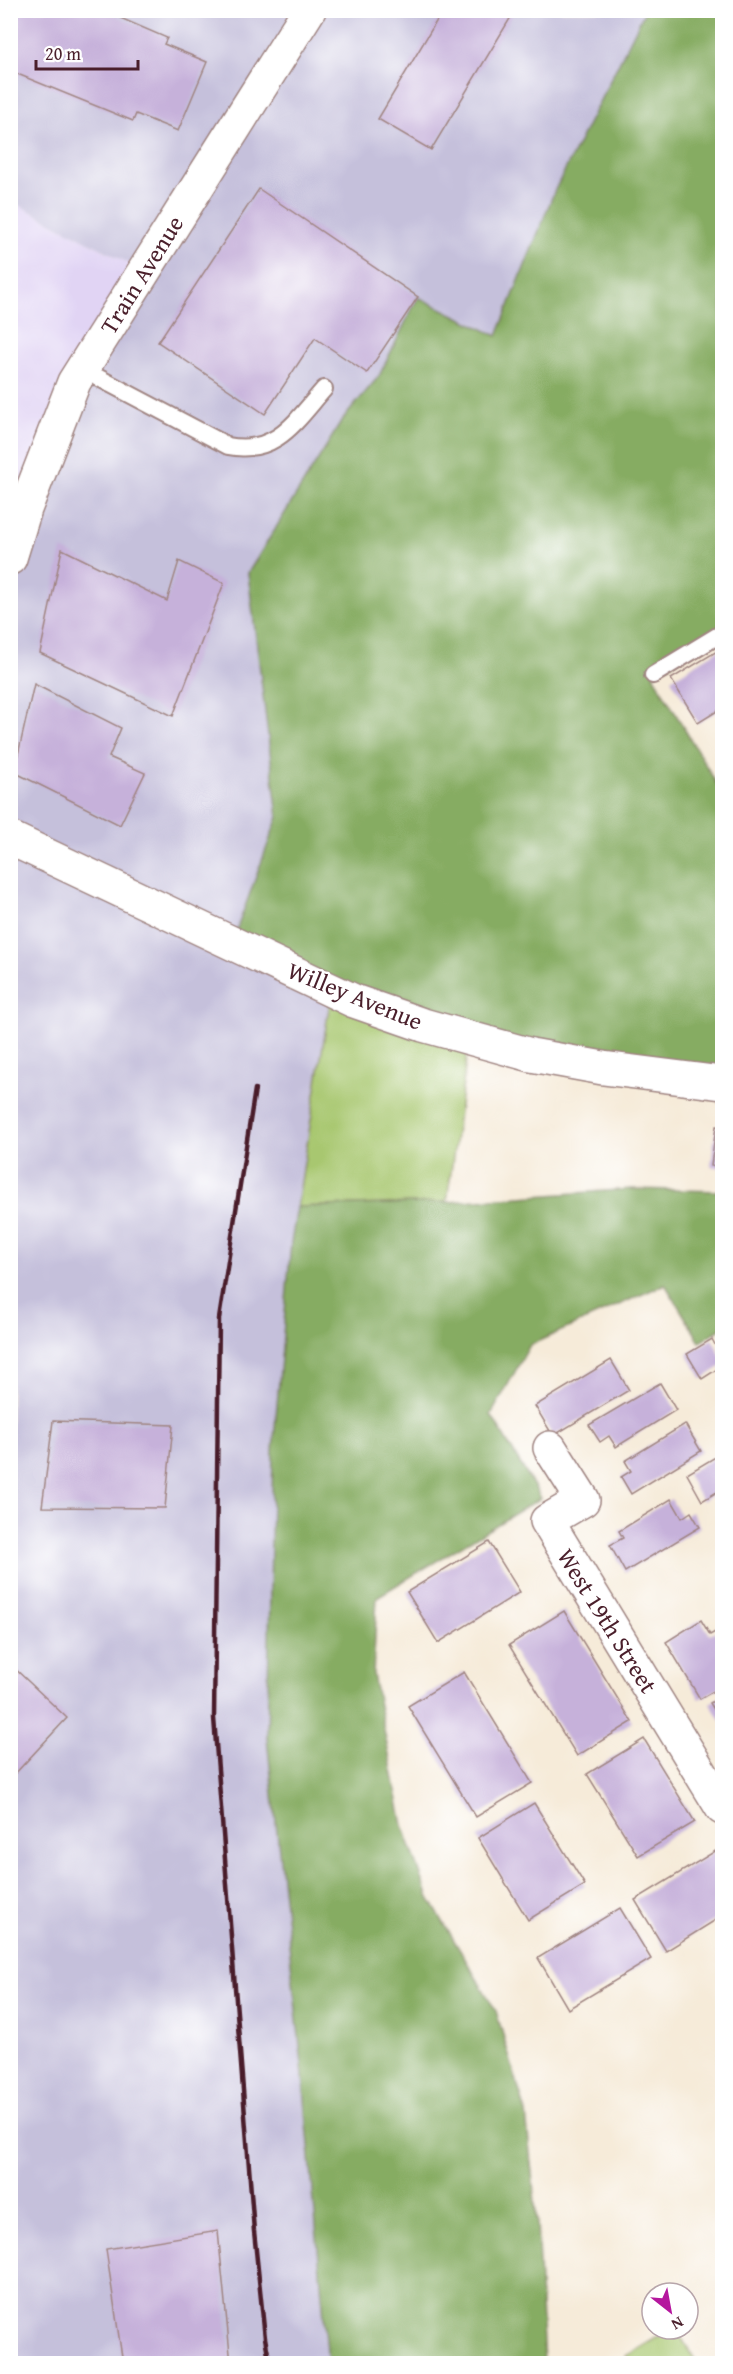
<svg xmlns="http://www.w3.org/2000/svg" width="733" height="2374" font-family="'Gentium Book Plus',serif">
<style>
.built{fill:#e1d4f4}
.industrial{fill:#c5c0db}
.green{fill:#a8c76f;stroke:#79734d;stroke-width:1.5}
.forest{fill:#86ac62;stroke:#686646;stroke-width:1.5}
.building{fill:#c6b1da}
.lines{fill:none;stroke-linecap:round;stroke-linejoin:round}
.service-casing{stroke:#a08582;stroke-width:20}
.minor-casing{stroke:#a08582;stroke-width:36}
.service{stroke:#fff;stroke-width:16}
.minor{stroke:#fff;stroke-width:33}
.rail{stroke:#4a1f2b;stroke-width:4.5}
.labels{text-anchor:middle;stroke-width:4.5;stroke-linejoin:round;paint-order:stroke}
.street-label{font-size:24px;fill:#4a1f2b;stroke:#fff}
</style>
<rect width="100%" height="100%" fill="#fff"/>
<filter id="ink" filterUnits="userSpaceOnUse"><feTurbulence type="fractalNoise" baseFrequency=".0167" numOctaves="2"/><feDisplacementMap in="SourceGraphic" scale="12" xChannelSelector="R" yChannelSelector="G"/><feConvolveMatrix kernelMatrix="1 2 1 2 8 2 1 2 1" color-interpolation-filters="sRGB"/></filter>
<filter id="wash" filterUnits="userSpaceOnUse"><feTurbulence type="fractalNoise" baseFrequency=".008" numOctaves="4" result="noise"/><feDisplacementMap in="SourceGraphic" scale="24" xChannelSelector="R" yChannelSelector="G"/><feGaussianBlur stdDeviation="1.35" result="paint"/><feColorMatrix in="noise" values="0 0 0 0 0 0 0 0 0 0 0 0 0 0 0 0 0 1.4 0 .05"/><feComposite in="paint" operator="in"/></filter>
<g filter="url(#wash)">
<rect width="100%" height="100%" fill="#f6ebd9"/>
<!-- built -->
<polygon class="built" points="11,201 144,271 11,558"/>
<!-- industrial -->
<polygon class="industrial" points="11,11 645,11 496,337 379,376 343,419 248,573 279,817 233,942 332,989 291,1243 302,2065 328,2363 11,2364 11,558 25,509 144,271 11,201"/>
<!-- green -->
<g class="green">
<polygon points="332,989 469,1038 447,1202 297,1207"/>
<polygon points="671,2329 676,2329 697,2363 630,2363 626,2356"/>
</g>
<!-- forest -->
<g class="forest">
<polygon points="645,11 722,11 722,633 653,675 722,793 722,1083 531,1055 232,942 278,817 248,573 343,419 379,376 418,297 497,336 555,190"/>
<polygon points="632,1189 722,1191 722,1328 700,1342 665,1284 530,1345 491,1415 541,1498 377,1597 373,1675 403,1825 429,1898 496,2011 526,2113 537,2222 544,2363 328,2363 302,2065 267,1738 273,1451 291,1243 297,1207 448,1202"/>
</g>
<g id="blocks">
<!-- building -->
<g class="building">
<polygon points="10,10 102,10 167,38 164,44 207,62 178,131 136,114 133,121 10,71"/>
<polygon points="443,10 514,12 431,150 378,119"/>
<polygon points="259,189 418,297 367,373 315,338 265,414 158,342"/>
<polygon points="62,549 167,601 179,561 224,583 173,716 40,653"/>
<polygon points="722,648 722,708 698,723 671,679"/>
<polygon points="34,684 121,728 109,757 145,773 120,825 14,772"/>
<polygon points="716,1126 722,1127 722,1168 711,1166"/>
<polygon points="712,1339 722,1358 722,1366 702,1379 687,1354"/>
<polygon points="611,1360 629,1390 553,1436 535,1406"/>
<polygon points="660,1383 676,1410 616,1447 609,1436 600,1442 589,1425"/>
<polygon points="53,1421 173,1425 165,1508 42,1507"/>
<polygon points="685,1424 701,1451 631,1494 621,1477 631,1471 625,1461"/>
<polygon points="722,1453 722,1489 702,1501 687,1474"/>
<polygon points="671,1499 682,1518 691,1512 700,1527 625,1572 610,1545 623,1538 619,1531"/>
<polygon points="489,1542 520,1592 438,1643 407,1592"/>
<polygon points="564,1611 632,1722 577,1756 509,1645"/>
<polygon points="701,1620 710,1635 722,1628 722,1686 700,1699 666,1642"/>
<polygon points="10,1664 67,1718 10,1779"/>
<polygon points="464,1672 532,1783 476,1817 408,1706"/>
<polygon points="722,1696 722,1723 710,1703"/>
<polygon points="644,1739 695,1822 638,1856 587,1774"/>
<polygon points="534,1803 585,1885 528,1920 478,1838"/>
<polygon points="717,1850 722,1859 722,1916 666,1951 635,1900"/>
<polygon points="620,1908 651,1959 568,2009 538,1958"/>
<polygon points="218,2231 231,2364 123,2364 106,2249"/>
</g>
</g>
</g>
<g filter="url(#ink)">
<use href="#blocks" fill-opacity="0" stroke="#a08582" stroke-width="1.5"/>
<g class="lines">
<!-- service casing -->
<g class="service-casing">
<g id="service">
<path d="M82,369L228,446C276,455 295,422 324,389"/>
<polyline points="653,675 722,633"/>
</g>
</g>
<!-- minor casing -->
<g class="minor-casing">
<g id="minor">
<polyline points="10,558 25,509 74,382 309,10"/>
<polyline points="10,838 354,1001 423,1025 531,1055 603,1068 722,1083"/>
<polyline points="550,1448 583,1500 547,1521 722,1808"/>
</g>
</g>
<!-- service -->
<use href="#service" class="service"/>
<!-- minor -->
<use href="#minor" class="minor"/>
<!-- rail -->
<polyline class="rail" points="255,1089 219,1319 214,1718 254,2231 265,2338 270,2364"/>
</g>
</g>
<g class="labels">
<!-- street labels -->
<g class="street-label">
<text transform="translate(142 275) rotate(-58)" y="8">Train Avenue</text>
<text transform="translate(355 996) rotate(22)" y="8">Willey Avenue</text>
<text transform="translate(607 1621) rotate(58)" y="8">West 19th Street</text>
</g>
</g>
<!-- margin -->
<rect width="733" height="2374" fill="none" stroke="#fff" stroke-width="36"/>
<!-- north arrow -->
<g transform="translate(670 2311) rotate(149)"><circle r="28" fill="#ffffff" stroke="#b7a5aa" stroke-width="1.5"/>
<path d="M0-4.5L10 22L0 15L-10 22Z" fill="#b5179e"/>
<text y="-9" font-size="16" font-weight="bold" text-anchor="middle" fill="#4a1f2b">N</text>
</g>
<!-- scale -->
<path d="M36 60v9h102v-9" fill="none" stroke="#4a1f2b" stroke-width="3"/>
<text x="45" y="60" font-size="18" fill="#4a1f2b" stroke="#ffffff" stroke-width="4.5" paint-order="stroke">20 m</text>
</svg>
